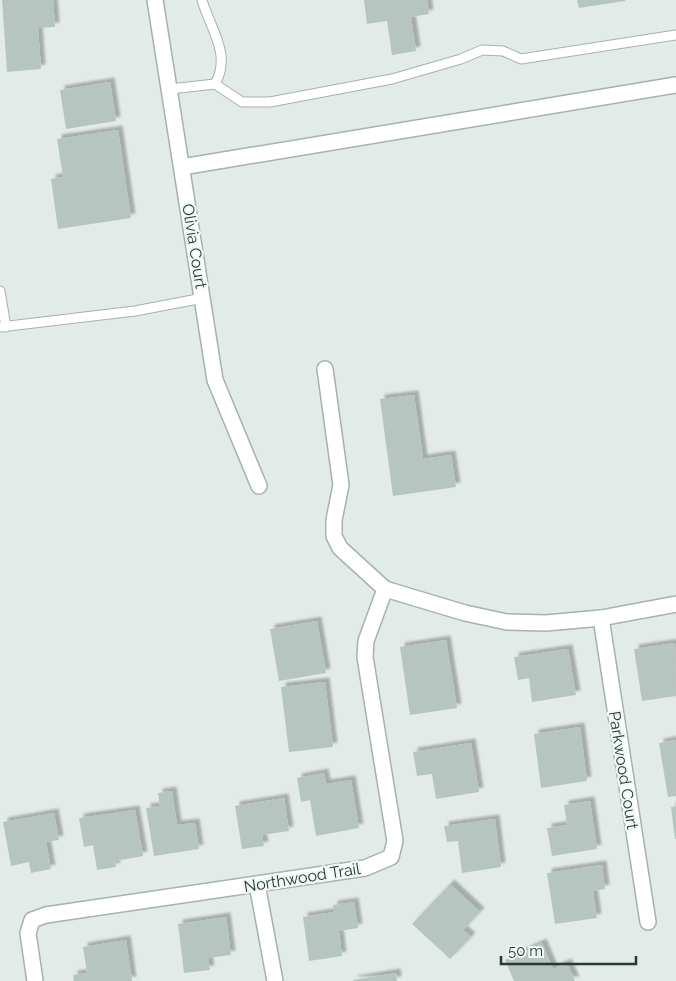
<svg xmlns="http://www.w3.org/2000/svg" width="676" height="981" font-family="Raleway,sans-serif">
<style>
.building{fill:#b7c5c1;filter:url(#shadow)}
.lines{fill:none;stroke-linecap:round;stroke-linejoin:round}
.lane-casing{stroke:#a5b2af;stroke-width:11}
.street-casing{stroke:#a5b2af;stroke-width:18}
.lane{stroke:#fff;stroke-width:9}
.street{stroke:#fff;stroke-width:15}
.labels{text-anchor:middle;stroke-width:4.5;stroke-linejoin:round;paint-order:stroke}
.street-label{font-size:16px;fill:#243a37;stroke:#f2f8f5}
</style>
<defs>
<filter id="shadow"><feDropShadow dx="4.5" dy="-4.5" stdDeviation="1" flood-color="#0004"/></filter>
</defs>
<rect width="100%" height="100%" fill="#e2ebe8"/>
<!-- building -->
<g class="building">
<polygon points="2,0 53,0 55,27 38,28 41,69 7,72"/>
<polygon points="364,0 427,0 429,14 411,17 416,51 392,55 387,21 367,24"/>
<polygon points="577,0 625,0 625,1 579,8"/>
<polygon points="110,82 116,121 66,129 60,90"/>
<polygon points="118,130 131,218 58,229 51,179 63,177 57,139"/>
<polygon points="414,395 423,459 451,455 456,487 393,496 380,399"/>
<polygon points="317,621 326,673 279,681 270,629"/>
<polygon points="446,640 457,708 410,715 400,647"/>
<polygon points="675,643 676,696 642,701 634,649"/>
<polygon points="568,649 576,695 532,702 529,678 518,680 514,657"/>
<polygon points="325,682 333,747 289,752 281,687"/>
<polygon points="580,727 587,781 541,788 534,734"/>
<polygon points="676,740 676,796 668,797 659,743"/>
<polygon points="471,743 479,792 436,799 432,774 417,776 413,752"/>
<polygon points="324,773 326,784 351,780 359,828 316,836 310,800 301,802 297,778"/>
<polygon points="172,791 177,825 195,823 199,849 154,856 146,808 160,806 158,793"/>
<polygon points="284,798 289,831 262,835 264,846 242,849 235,806"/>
<polygon points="590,801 597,849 552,856 547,828 567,825 564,805"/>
<polygon points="676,806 676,839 675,839 671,807"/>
<polygon points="135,810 143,856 115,861 116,867 97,870 93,845 84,847 79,818"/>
<polygon points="54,813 59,840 46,842 51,869 31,873 29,862 11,866 3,822"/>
<polygon points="495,819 501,867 462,873 458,841 447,842 444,826"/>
<polygon points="602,865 605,889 593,891 597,918 555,924 547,873"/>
<polygon points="450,884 480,912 463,930 471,937 450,959 412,924"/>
<polygon points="354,902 358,928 339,931 342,956 309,961 303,917 334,912 333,905"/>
<polygon points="226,917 231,955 208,958 210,970 184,973 178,924"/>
<polygon points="126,940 132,981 74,981 73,975 87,973 83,947"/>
<polygon points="542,943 553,969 567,963 575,981 514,981 505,960"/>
<polygon points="396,973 397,981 353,981 353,980"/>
</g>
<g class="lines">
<!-- lane casing -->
<g class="lane-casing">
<g id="lane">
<path d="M202,0C210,28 232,55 215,84"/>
<polyline points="170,89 215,84 242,102 270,102 392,79 461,59 482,50 503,51 521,59 676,35"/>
<polyline points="0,291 6,327"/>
<polyline points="0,327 135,311 203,298"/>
</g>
</g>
<!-- street casing -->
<g class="street-casing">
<g id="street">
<polyline points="155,0 215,380 259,486"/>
<polyline points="182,167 676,85"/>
<polyline points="325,369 341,485 334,520 334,536 340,548 385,589 465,613 507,622 546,623 601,618 676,604"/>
<polyline points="601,618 648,922"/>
<polyline points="257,884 275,981"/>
<polyline points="35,981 28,933 32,920 46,915 365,868 391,857 395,841 365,657 366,641 385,589"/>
</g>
</g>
<!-- lane -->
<use href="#lane" class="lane"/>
<!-- street -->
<use href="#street" class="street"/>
</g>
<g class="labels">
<!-- street labels -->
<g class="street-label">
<text transform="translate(195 246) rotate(81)" y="6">Olivia Court</text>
<text transform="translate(624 770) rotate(81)" y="6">Parkwood Court</text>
<text transform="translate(302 877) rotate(-9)" y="6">Northwood Trail</text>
</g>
</g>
<!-- scale -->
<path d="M501 956v8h135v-8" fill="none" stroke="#243a37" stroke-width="2.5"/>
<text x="508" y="956" font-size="15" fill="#243a37" stroke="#f2f8f5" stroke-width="4" paint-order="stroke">50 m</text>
</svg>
